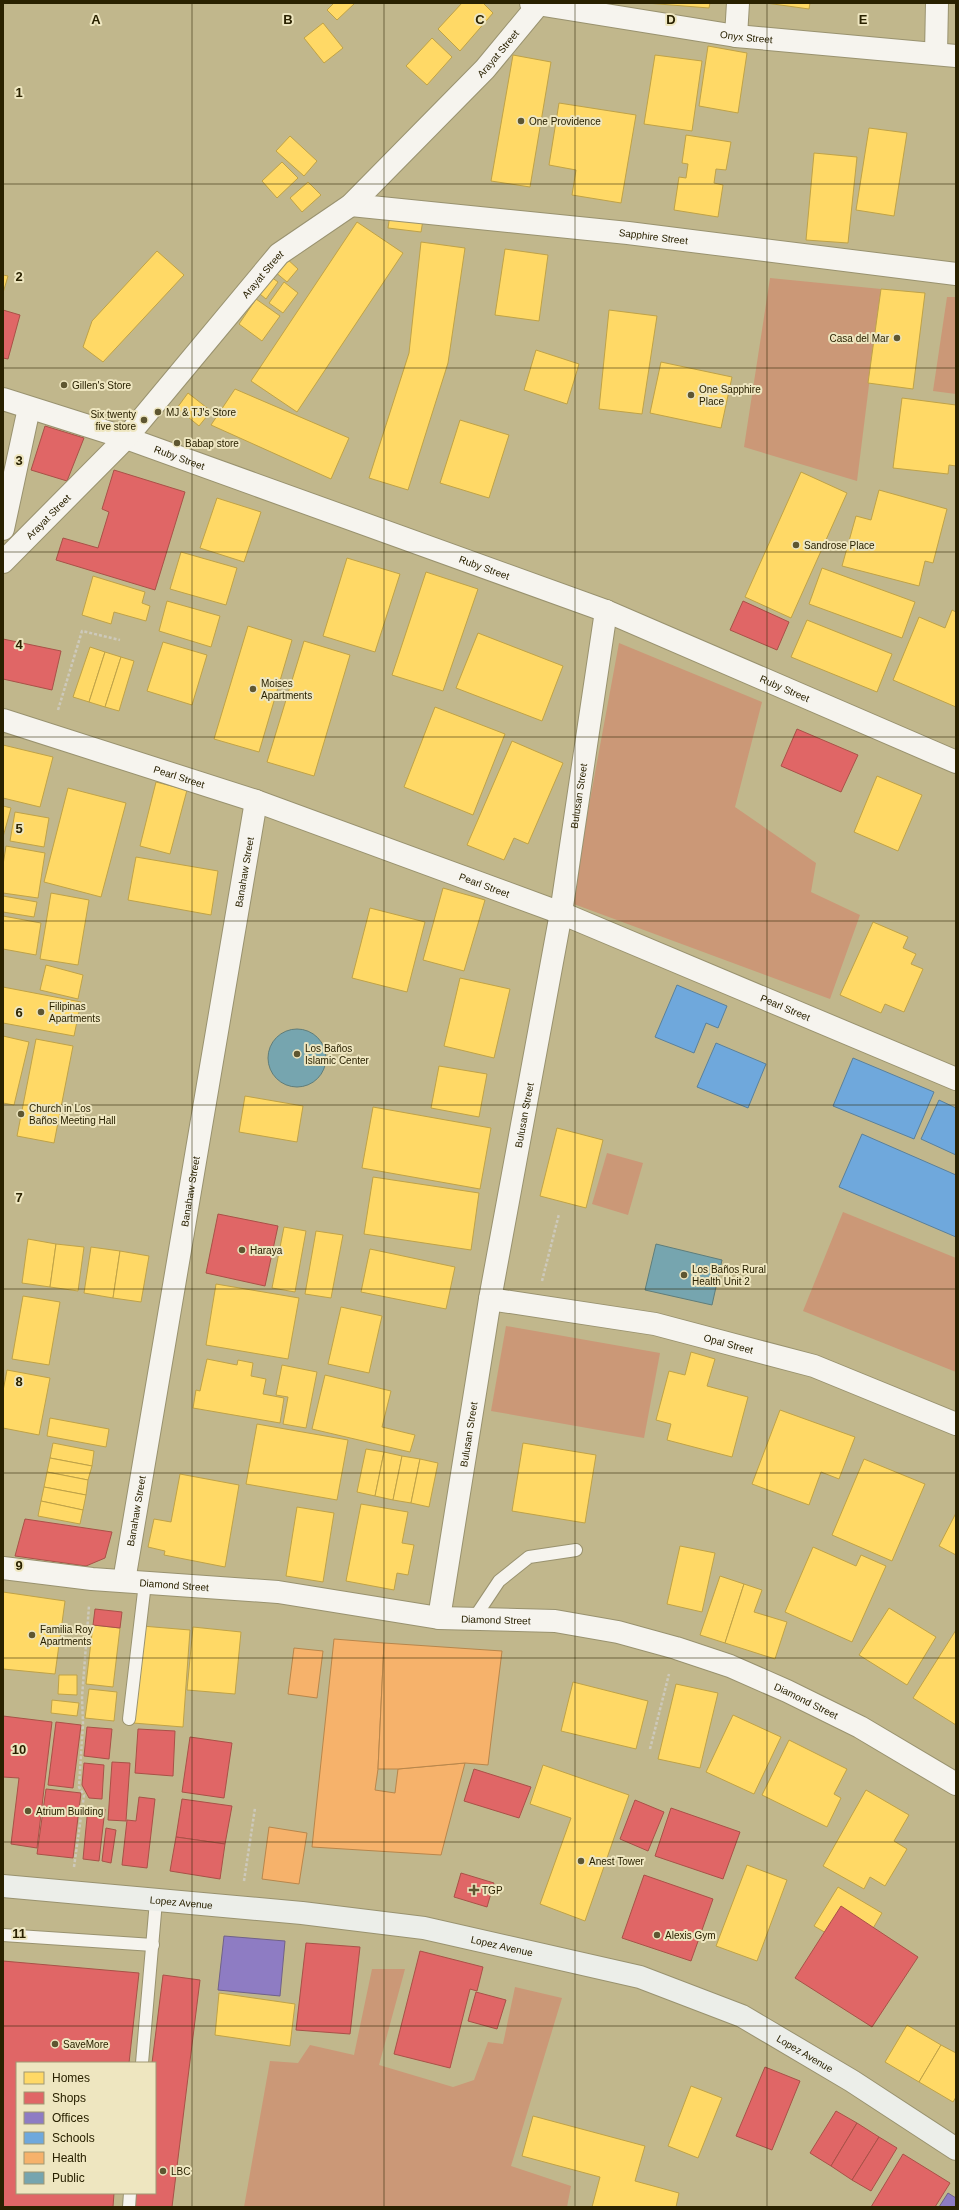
<svg xmlns="http://www.w3.org/2000/svg" width="959" height="2210" font-family="Arial,sans-serif">
<style>
.green{fill:#cb9877}
.homes{fill:#ffd966;stroke:#bfa247}
.shops{fill:#e06666;stroke:#a95147}
.offices{fill:#8e7cc3;stroke:#706188}
.schools{fill:#6fa8dc;stroke:#5a809a}
.health{fill:#f6b26b;stroke:#b8864b}
.public{fill:#76a5af;stroke:#5f7d7a}
.lines{fill:none;stroke-linecap:round;stroke-linejoin:round}
.service-casing{stroke:#99926f;stroke-width:14}
.minor-casing{stroke:#99926f;stroke-width:24}
.secondary-casing{stroke:#99926f;stroke-width:24}
.path{stroke:#cdc9bb;stroke-width:2.5;stroke-dasharray:3 2;stroke-linecap:butt}
.service{stroke:#f6f4ee;stroke-width:12}
.minor{stroke:#f6f4ee;stroke-width:22}
.secondary{stroke:#eceee9;stroke-width:22}
.grid{fill:none;stroke:#292100;stroke-width:1;stroke-opacity:0.55}
.poi-dot{fill:#5e5631;stroke:#eee6c0;stroke-width:1.5}
.labels{text-anchor:middle;stroke-width:4;stroke-linejoin:round;paint-order:stroke}
.street-label{font-size:10px;fill:#292100;stroke:#eee6c0}
.poi-label{font-size:10px;fill:#292100;stroke:#eee6c0;text-anchor:start}
.grid-label{font-size:13px;text-anchor:middle;font-weight:bold;fill:#292100;stroke:#eee6c0;stroke-width:4;stroke-linejoin:round;paint-order:stroke}
</style>
<rect width="100%" height="100%" fill="#c1b78c"/>
<!-- green -->
<g class="green">
<polygon points="770,278 881,289 857,481 744,447"/>
<polygon points="947,297 956,297 956,394 933,391"/>
<polygon points="619,643 762,702 735,807 816,863 811,892 860,915 830,999 571,903"/>
<polygon points="607,1153 643,1163 628,1215 592,1204"/>
<polygon points="843,1212 956,1258 956,1372 803,1311"/>
<polygon points="506,1326 660,1353 644,1438 491,1411"/>
<polygon points="372,1969 405,1969 379,2065 453,2087 474,2080 488,2042 503,2044 515,1987 562,1998 511,2166 571,2186 567,2207 244,2207 270,2061 298,2063 310,2045 354,2055"/>
</g>
<!-- homes -->
<g class="homes">
<polygon points="334,3 355,3 337,20 327,10"/>
<polygon points="462,3 483,3 493,13 460,51 438,29"/>
<polygon points="646,3 710,3 709,8"/>
<polygon points="766,3 810,3 809,9"/>
<polygon points="323,23 343,48 324,63 304,38"/>
<polygon points="432,38 452,57 427,85 406,66"/>
<polygon points="708,46 747,53 738,113 699,106"/>
<polygon points="513,55 551,62 530,187 491,181"/>
<polygon points="655,55 702,61 692,131 644,124"/>
<polygon points="559,103 636,115 621,203 572,195 576,170 549,165"/>
<polygon points="869,128 907,133 894,216 856,210"/>
<polygon points="686,135 731,142 726,170 716,169 714,183 723,185 718,217 674,210 679,177 686,178 688,164 682,163"/>
<polygon points="290,136 317,161 304,176 276,151"/>
<polygon points="814,153 857,157 848,243 806,240"/>
<polygon points="282,162 298,178 277,198 262,181"/>
<polygon points="308,182 321,195 302,212 290,198"/>
<polygon points="390,215 423,220 421,232 388,228"/>
<polygon points="357,222 403,253 297,412 251,381"/>
<polygon points="421,242 465,248 448,363 408,490 369,478 409,353"/>
<polygon points="505,249 548,255 539,321 495,315"/>
<polygon points="157,251 184,275 103,362 83,347 92,321"/>
<polygon points="286,258 298,269 287,282 274,271"/>
<polygon points="267,274 278,282 266,299 255,290"/>
<polygon points="3,275 8,276 3,293"/>
<polygon points="284,282 298,293 283,313 269,303"/>
<polygon points="881,289 925,293 913,389 868,383"/>
<polygon points="256,299 280,316 262,341 239,324"/>
<polygon points="609,310 657,316 642,414 599,409"/>
<polygon points="536,350 579,364 567,404 524,390"/>
<polygon points="661,362 732,377 721,428 650,413"/>
<polygon points="235,389 349,438 331,479 211,425"/>
<polygon points="188,393 211,411 199,426 177,408"/>
<polygon points="902,398 956,405 956,466 949,465 948,474 893,468"/>
<polygon points="460,420 509,435 489,498 440,483"/>
<polygon points="801,472 847,493 791,618 745,597"/>
<polygon points="879,490 947,509 933,563 925,561 919,586 842,566 856,516 871,520"/>
<polygon points="217,498 261,512 244,562 200,548"/>
<polygon points="181,552 237,568 226,605 170,589"/>
<polygon points="347,558 400,574 375,652 323,636"/>
<polygon points="822,568 915,602 902,638 809,604"/>
<polygon points="426,572 478,589 443,691 392,675"/>
<polygon points="93,576 145,592 142,603 150,606 146,621 114,612 111,624 82,615"/>
<polygon points="167,601 220,616 211,647 159,631"/>
<polygon points="952,610 956,612 956,707 893,680 919,617 945,628"/>
<polygon points="807,620 892,654 877,692 791,657"/>
<polygon points="248,626 292,640 259,752 214,739"/>
<polygon points="478,633 563,666 542,721 456,688"/>
<polygon points="304,641 350,655 314,776 267,762"/>
<polygon points="163,642 207,655 192,705 147,691"/>
<polygon points="90,647 105,652 89,702 73,697"/>
<polygon points="105,652 121,657 105,707 89,702"/>
<polygon points="121,657 134,661 119,711 105,707"/>
<polygon points="435,707 505,734 473,815 404,787"/>
<polygon points="512,741 563,763 528,844 514,838 504,860 467,845"/>
<polygon points="3,745 53,757 40,807 3,798"/>
<polygon points="877,776 922,795 898,851 854,832"/>
<polygon points="156,782 187,790 170,854 140,846"/>
<polygon points="68,788 126,803 101,897 44,882"/>
<polygon points="3,806 11,808 3,837"/>
<polygon points="15,812 49,818 44,847 10,841"/>
<polygon points="6,846 45,853 38,898 3,893 3,865"/>
<polygon points="136,857 218,871 211,915 128,900"/>
<polygon points="443,888 485,900 464,971 423,960"/>
<polygon points="51,893 89,900 78,965 40,959"/>
<polygon points="3,896 37,902 34,917 3,912"/>
<polygon points="370,908 425,922 407,992 352,978"/>
<polygon points="3,916 41,923 36,955 3,949"/>
<polygon points="873,922 908,937 903,948 916,954 911,964 923,969 904,1012 885,1004 881,1013 840,995"/>
<polygon points="46,965 83,975 78,999 40,990"/>
<polygon points="460,978 510,989 494,1058 444,1046"/>
<polygon points="3,987 81,1002 74,1036 3,1023"/>
<polygon points="3,1036 29,1042 14,1105 3,1103"/>
<polygon points="36,1039 73,1046 54,1143 17,1136"/>
<polygon points="439,1066 487,1074 479,1117 431,1108"/>
<polygon points="245,1096 303,1106 297,1142 239,1132"/>
<polygon points="373,1107 491,1128 480,1189 362,1168"/>
<polygon points="557,1128 603,1140 586,1208 540,1196"/>
<polygon points="373,1177 479,1193 471,1250 364,1234"/>
<polygon points="284,1227 306,1231 295,1292 272,1288"/>
<polygon points="316,1231 343,1235 331,1298 305,1294"/>
<polygon points="28,1239 56,1244 50,1287 22,1283"/>
<polygon points="56,1244 84,1247 78,1291 50,1287"/>
<polygon points="91,1247 120,1251 113,1298 84,1293"/>
<polygon points="370,1249 455,1267 446,1309 361,1292"/>
<polygon points="120,1251 149,1256 141,1302 113,1298"/>
<polygon points="216,1284 299,1298 288,1359 206,1345"/>
<polygon points="23,1296 60,1302 49,1365 12,1359"/>
<polygon points="341,1307 382,1316 369,1373 328,1364"/>
<polygon points="691,1352 715,1359 707,1386 748,1397 732,1457 667,1440 671,1424 656,1420 669,1371 685,1375"/>
<polygon points="207,1359 237,1365 238,1360 253,1363 251,1376 266,1379 263,1394 284,1398 280,1423 193,1408 196,1390 200,1391"/>
<polygon points="282,1365 317,1372 306,1428 283,1424 288,1397 276,1395"/>
<polygon points="7,1370 50,1378 39,1435 3,1428 3,1391"/>
<polygon points="325,1375 391,1391 382,1427 415,1435 410,1452 312,1429"/>
<polygon points="780,1410 855,1437 839,1479 821,1472 809,1505 752,1484"/>
<polygon points="50,1418 109,1429 106,1447 47,1436"/>
<polygon points="257,1424 348,1440 337,1500 246,1484"/>
<polygon points="53,1443 94,1451 92,1466 50,1458"/>
<polygon points="523,1443 596,1455 585,1523 512,1511"/>
<polygon points="366,1449 384,1452 375,1496 357,1492"/>
<polygon points="384,1452 402,1456 393,1500 375,1496"/>
<polygon points="402,1456 420,1459 411,1503 393,1500"/>
<polygon points="50,1458 92,1466 88,1480 47,1472"/>
<polygon points="420,1459 438,1463 429,1507 411,1503"/>
<polygon points="864,1459 925,1484 892,1561 832,1535"/>
<polygon points="47,1472 88,1480 86,1495 44,1487"/>
<polygon points="180,1474 239,1485 225,1567 164,1555 165,1551 148,1547 154,1519 171,1522"/>
<polygon points="44,1487 86,1495 83,1510 41,1501"/>
<polygon points="41,1501 83,1510 80,1524 38,1516"/>
<polygon points="361,1504 408,1512 402,1543 414,1545 408,1575 397,1573 394,1590 346,1581"/>
<polygon points="297,1507 334,1513 323,1582 286,1576"/>
<polygon points="956,1513 956,1555 939,1546"/>
<polygon points="680,1546 715,1553 702,1612 667,1604"/>
<polygon points="813,1547 856,1566 861,1555 886,1566 852,1642 785,1612"/>
<polygon points="720,1576 744,1584 725,1643 700,1635"/>
<polygon points="744,1584 762,1590 754,1612 787,1622 775,1659 725,1643"/>
<polygon points="3,1592 65,1601 55,1674 3,1669"/>
<polygon points="889,1608 936,1637 907,1685 859,1655"/>
<polygon points="93,1625 120,1628 113,1687 86,1684"/>
<polygon points="142,1626 190,1630 183,1727 133,1723"/>
<polygon points="193,1627 241,1632 235,1694 187,1690"/>
<polygon points="956,1630 956,1725 913,1698"/>
<polygon points="59,1675 77,1675 77,1695 58,1694"/>
<polygon points="573,1682 648,1701 636,1749 561,1731"/>
<polygon points="676,1684 718,1693 700,1768 658,1759"/>
<polygon points="89,1689 117,1692 114,1721 85,1718"/>
<polygon points="52,1700 79,1703 77,1716 51,1713"/>
<polygon points="733,1715 781,1737 754,1794 706,1772"/>
<polygon points="789,1740 847,1769 834,1794 841,1798 827,1827 762,1795"/>
<polygon points="543,1765 629,1795 585,1921 540,1904 571,1818 530,1804"/>
<polygon points="866,1790 909,1815 894,1841 907,1849 885,1886 870,1877 864,1889 823,1866"/>
<polygon points="747,1865 787,1880 757,1961 716,1946"/>
<polygon points="838,1887 882,1913 859,1952 814,1926"/>
<polygon points="219,1993 295,2004 290,2046 215,2035"/>
<polygon points="907,2025 941,2045 919,2082 885,2062"/>
<polygon points="941,2045 956,2053 956,2097 953,2102 919,2082"/>
<polygon points="691,2086 722,2098 698,2158 668,2146"/>
<polygon points="533,2116 645,2146 635,2181 679,2193 676,2207 592,2207 600,2177 522,2156"/>
</g>
<!-- shops -->
<g class="shops">
<polygon points="3,310 20,315 8,359 3,358"/>
<polygon points="45,426 84,438 67,481 31,470"/>
<polygon points="114,470 185,492 155,590 56,560 63,538 98,548 109,512 102,509"/>
<polygon points="743,601 789,622 777,650 730,630"/>
<polygon points="3,639 61,651 52,690 3,679"/>
<polygon points="797,729 858,755 841,792 781,766"/>
<polygon points="218,1214 278,1226 265,1286 206,1273"/>
<polygon points="25,1519 112,1532 105,1558 86,1566 15,1556"/>
<polygon points="95,1609 122,1612 120,1628 93,1625"/>
<polygon points="3,1716 52,1722 37,1848 11,1844 19,1778 3,1777"/>
<polygon points="56,1722 81,1725 73,1788 48,1785"/>
<polygon points="87,1727 112,1729 109,1759 84,1756"/>
<polygon points="138,1729 175,1731 173,1776 135,1773"/>
<polygon points="190,1737 232,1743 224,1798 182,1792"/>
<polygon points="112,1762 130,1763 126,1821 108,1820"/>
<polygon points="84,1763 104,1765 102,1799 89,1798 82,1785"/>
<polygon points="474,1769 531,1787 519,1818 464,1801"/>
<polygon points="46,1789 81,1793 73,1858 37,1854"/>
<polygon points="139,1797 155,1799 147,1868 122,1865 127,1820 136,1821"/>
<polygon points="182,1799 232,1806 225,1844 176,1837"/>
<polygon points="635,1800 664,1812 648,1851 620,1839"/>
<polygon points="88,1807 105,1809 99,1861 83,1859"/>
<polygon points="671,1808 740,1832 723,1879 655,1856"/>
<polygon points="106,1828 116,1830 111,1863 102,1861"/>
<polygon points="176,1837 225,1844 220,1879 170,1871"/>
<polygon points="461,1873 494,1883 487,1907 454,1897"/>
<polygon points="644,1875 713,1899 691,1961 622,1938"/>
<polygon points="841,1906 918,1957 872,2027 795,1978"/>
<polygon points="306,1943 360,1947 350,2034 296,2030"/>
<polygon points="420,1951 483,1967 477,1991 470,1989 450,2068 394,2054"/>
<polygon points="3,1961 139,1973 129,2063 17,2063 17,2193 114,2193 113,2207 3,2207"/>
<polygon points="163,1975 200,1980 172,2207 135,2207 136,2193 155,2193 155,2063 152,2063"/>
<polygon points="476,1992 506,2000 497,2029 468,2021"/>
<polygon points="765,2067 800,2081 772,2150 736,2136"/>
<polygon points="836,2111 857,2123 831,2166 810,2153"/>
<polygon points="857,2123 879,2137 852,2180 831,2166"/>
<polygon points="879,2137 897,2148 871,2191 852,2180"/>
<polygon points="903,2154 950,2183 935,2207 871,2207"/>
</g>
<!-- offices -->
<g class="offices">
<polygon points="224,1936 285,1941 280,1996 218,1990"/>
<polygon points="948,2193 956,2198 956,2207 939,2207"/>
</g>
<!-- schools -->
<g class="schools">
<polygon points="677,985 727,1006 718,1028 706,1023 694,1053 655,1037"/>
<polygon points="716,1043 766,1064 748,1108 697,1087"/>
<polygon points="853,1058 934,1092 914,1139 833,1106"/>
<polygon points="939,1100 956,1108 956,1155 921,1139"/>
<polygon points="862,1134 956,1175 956,1237 839,1187"/>
</g>
<!-- health -->
<g class="health">
<polygon points="334,1639 384,1643 378,1769 375,1790 395,1793 398,1769 465,1763 441,1855 312,1847"/>
<polygon points="384,1643 502,1651 488,1765 465,1763 398,1769 378,1769"/>
<polygon points="294,1648 323,1651 317,1698 288,1694"/>
<polygon points="269,1827 307,1833 299,1884 262,1879"/>
</g>
<!-- public -->
<g class="public">
<circle cx="297" cy="1058" r="29"/>
<polygon points="656,1244 722,1260 712,1305 645,1290"/>
</g>
<g class="lines">
<!-- service casing -->
<g class="service-casing">
<g id="service">
<polyline points="473,1620 499,1581 529,1557 576,1550"/>
<polyline points="129,1719 145,1583"/>
<polyline points="3,1935 153,1945"/>
<polyline points="142,2063 156,1901"/>
<polyline points="129,2207 130,2193"/>
</g>
</g>
<!-- minor casing -->
<g class="minor-casing">
<g id="minor">
<path id="s1" d="M531,3L736,36L956,56"/>
<polyline points="736,36 738,3"/>
<polyline points="936,54 937,3"/>
<path id="s2" d="M351,205L628,233L956,274"/>
<path id="s3" d="M3,399L126,438L606,611L956,762"/>
<polyline points="3,529 29,408"/>
<path id="s4" d="M3,562L126,438L279,254L351,205L485,69L538,5"/>
<path id="s5" d="M3,720L256,801L561,913L956,1079"/>
<path id="s6" d="M490,1299L655,1324L814,1366L956,1424"/>
<path id="s7" d="M3,1568L92,1579L278,1592L439,1618L555,1621L618,1632L676,1648L730,1666L787,1691L860,1727L956,1784"/>
<path id="s8" d="M124,1581L256,801"/>
<path id="s9" d="M439,1618L490,1299L561,913L606,611"/>
</g>
</g>
<!-- secondary casing -->
<g class="secondary-casing">
<g id="secondary">
<path id="s10" d="M3,1886L302,1913L424,1928L640,1977L742,2016L852,2081L956,2149"/>
</g>
</g>
<!-- path -->
<g class="path">
<polyline points="58,710 82,631 120,640"/>
<polyline points="542,1281 559,1214"/>
<polyline points="650,1749 669,1674"/>
<polyline points="74,1867 84,1795 79,1787 83,1724 82,1697 89,1606"/>
<polyline points="244,1881 255,1808"/>
</g>
<!-- service -->
<use href="#service" class="service"/>
<!-- minor -->
<use href="#minor" class="minor"/>
<!-- secondary -->
<use href="#secondary" class="secondary"/>
</g>
<!-- grid -->
<path class="grid" d="M192,3V2207M384,3V2207M575,3V2207M767,3V2207M3,184H956M3,368H956M3,552H956M3,737H956M3,921H956M3,1105H956M3,1289H956M3,1473H956M3,1658H956M3,1842H956M3,2026H956"/>
<!-- markers -->
<g class="poi-dot">
<circle cx="521" cy="121" r="4"/>
<circle cx="897" cy="338" r="4"/>
<circle cx="64" cy="385" r="4"/>
<circle cx="691" cy="395" r="4"/>
<circle cx="158" cy="412" r="4"/>
<circle cx="144" cy="420" r="4"/>
<circle cx="177" cy="443" r="4"/>
<circle cx="796" cy="545" r="4"/>
<circle cx="253" cy="689" r="4"/>
<circle cx="41" cy="1012" r="4"/>
<circle cx="297" cy="1054" r="4"/>
<circle cx="21" cy="1114" r="4"/>
<circle cx="242" cy="1250" r="4"/>
<circle cx="684" cy="1275" r="4"/>
<circle cx="32" cy="1635" r="4"/>
<circle cx="28" cy="1811" r="4"/>
<circle cx="581" cy="1861" r="4"/>
<path d="M472 1884h4v4h4v4h-4v4h-4v-4h-4v-4h4z"/>
<circle cx="657" cy="1935" r="4"/>
<circle cx="55" cy="2044" r="4"/>
<circle cx="163" cy="2171" r="4"/>
</g>
<g class="labels">
<!-- street labels -->
<g class="street-label">
<text dy="4" stroke="none"><textPath href="#s1" startOffset="218">Onyx Street</textPath></text>
<text dy="4" stroke="none"><textPath href="#s4" startOffset="712">Arayat Street</textPath></text>
<text dy="4" stroke="none"><textPath href="#s2" startOffset="304">Sapphire Street</textPath></text>
<text dy="4" stroke="none"><textPath href="#s4" startOffset="388">Arayat Street</textPath></text>
<text dy="4" stroke="none"><textPath href="#s3" startOffset="186">Ruby Street</textPath></text>
<text dy="4" stroke="none"><textPath href="#s4" startOffset="64">Arayat Street</textPath></text>
<text dy="4" stroke="none"><textPath href="#s3" startOffset="510">Ruby Street</textPath></text>
<text dy="4" stroke="none"><textPath href="#s3" startOffset="834">Ruby Street</textPath></text>
<text dy="4" stroke="none"><textPath href="#s5" startOffset="185">Pearl Street</textPath></text>
<text dy="4" stroke="none"><textPath href="#s9" startOffset="834">Bulusan Street</textPath></text>
<text dy="4" stroke="none"><textPath href="#s8" startOffset="719">Banahaw Street</textPath></text>
<text dy="4" stroke="none"><textPath href="#s5" startOffset="509">Pearl Street</textPath></text>
<text dy="4" stroke="none"><textPath href="#s5" startOffset="834">Pearl Street</textPath></text>
<text dy="4" stroke="none"><textPath href="#s9" startOffset="510">Bulusan Street</textPath></text>
<text dy="4" stroke="none"><textPath href="#s8" startOffset="395">Banahaw Street</textPath></text>
<text dy="4" stroke="none"><textPath href="#s6" startOffset="243">Opal Street</textPath></text>
<text dy="4" stroke="none"><textPath href="#s9" startOffset="186">Bulusan Street</textPath></text>
<text dy="4" stroke="none"><textPath href="#s8" startOffset="71">Banahaw Street</textPath></text>
<text dy="4" stroke="none"><textPath href="#s7" startOffset="172">Diamond Street</textPath></text>
<text dy="4" stroke="none"><textPath href="#s7" startOffset="496">Diamond Street</textPath></text>
<text dy="4" stroke="none"><textPath href="#s7" startOffset="820">Diamond Street</textPath></text>
<text dy="4" stroke="none"><textPath href="#s10" startOffset="179">Lopez Avenue</textPath></text>
<text dy="4" stroke="none"><textPath href="#s10" startOffset="503">Lopez Avenue</textPath></text>
<text dy="4" stroke="none"><textPath href="#s10" startOffset="827">Lopez Avenue</textPath></text>
</g>
<!-- poi labels -->
<g class="poi-label">
<text x="529" y="125">One Providence</text>
<text x="889" y="342" text-anchor="end">Casa del Mar</text>
<text x="72" y="389">Gillen's Store</text>
<text x="699" y="393">One Sapphire<tspan x="699" dy="12">Place</tspan></text>
<text x="166" y="416">MJ &amp; TJ's Store</text>
<text x="136" y="418" text-anchor="end">Six twenty<tspan x="136" dy="12">five store</tspan></text>
<text x="185" y="447">Babap store</text>
<text x="804" y="549">Sandrose Place</text>
<text x="261" y="687">Moises<tspan x="261" dy="12">Apartments</tspan></text>
<text x="49" y="1010">Filipinas<tspan x="49" dy="12">Apartments</tspan></text>
<text x="305" y="1052">Los Baños<tspan x="305" dy="12">Islamic Center</tspan></text>
<text x="29" y="1112">Church in Los<tspan x="29" dy="12">Baños Meeting Hall</tspan></text>
<text x="250" y="1254">Haraya</text>
<text x="692" y="1273">Los Baños Rural<tspan x="692" dy="12">Health Unit 2</tspan></text>
<text x="40" y="1633">Familia Roy<tspan x="40" dy="12">Apartments</tspan></text>
<text x="36" y="1815">Atrium Building</text>
<text x="589" y="1865">Anest Tower</text>
<text x="482" y="1894">TGP</text>
<text x="665" y="1939">Alexis Gym</text>
<text x="63" y="2048">SaveMore</text>
<text x="171" y="2175">LBC</text>
</g>
</g>
<g class="grid-label">
<text x="96" y="24">A</text>
<text x="288" y="24">B</text>
<text x="480" y="24">C</text>
<text x="671" y="24">D</text>
<text x="863" y="24">E</text>
<text x="19" y="97">1</text>
<text x="19" y="281">2</text>
<text x="19" y="465">3</text>
<text x="19" y="649">4</text>
<text x="19" y="833">5</text>
<text x="19" y="1017">6</text>
<text x="19" y="1202">7</text>
<text x="19" y="1386">8</text>
<text x="19" y="1570">9</text>
<text x="19" y="1754">10</text>
<text x="19" y="1938">11</text>
</g>
<!-- border -->
<rect width="959" height="2210" fill="none" stroke="#292100" stroke-width="8"/>
<!-- legend -->
<rect x="16" y="2062" width="140" height="132" fill="#eee6c0" stroke="#9f9773"/>
<rect x="24" y="2072" width="20" height="12" fill="#ffd966" stroke="#9f9773"/>
<text x="52" y="2082" font-size="12" fill="#292100">Homes</text>
<rect x="24" y="2092" width="20" height="12" fill="#e06666" stroke="#9f9773"/>
<text x="52" y="2102" font-size="12" fill="#292100">Shops</text>
<rect x="24" y="2112" width="20" height="12" fill="#8e7cc3" stroke="#9f9773"/>
<text x="52" y="2122" font-size="12" fill="#292100">Offices</text>
<rect x="24" y="2132" width="20" height="12" fill="#6fa8dc" stroke="#9f9773"/>
<text x="52" y="2142" font-size="12" fill="#292100">Schools</text>
<rect x="24" y="2152" width="20" height="12" fill="#f6b26b" stroke="#9f9773"/>
<text x="52" y="2162" font-size="12" fill="#292100">Health</text>
<rect x="24" y="2172" width="20" height="12" fill="#76a5af" stroke="#9f9773"/>
<text x="52" y="2182" font-size="12" fill="#292100">Public</text>
</svg>
